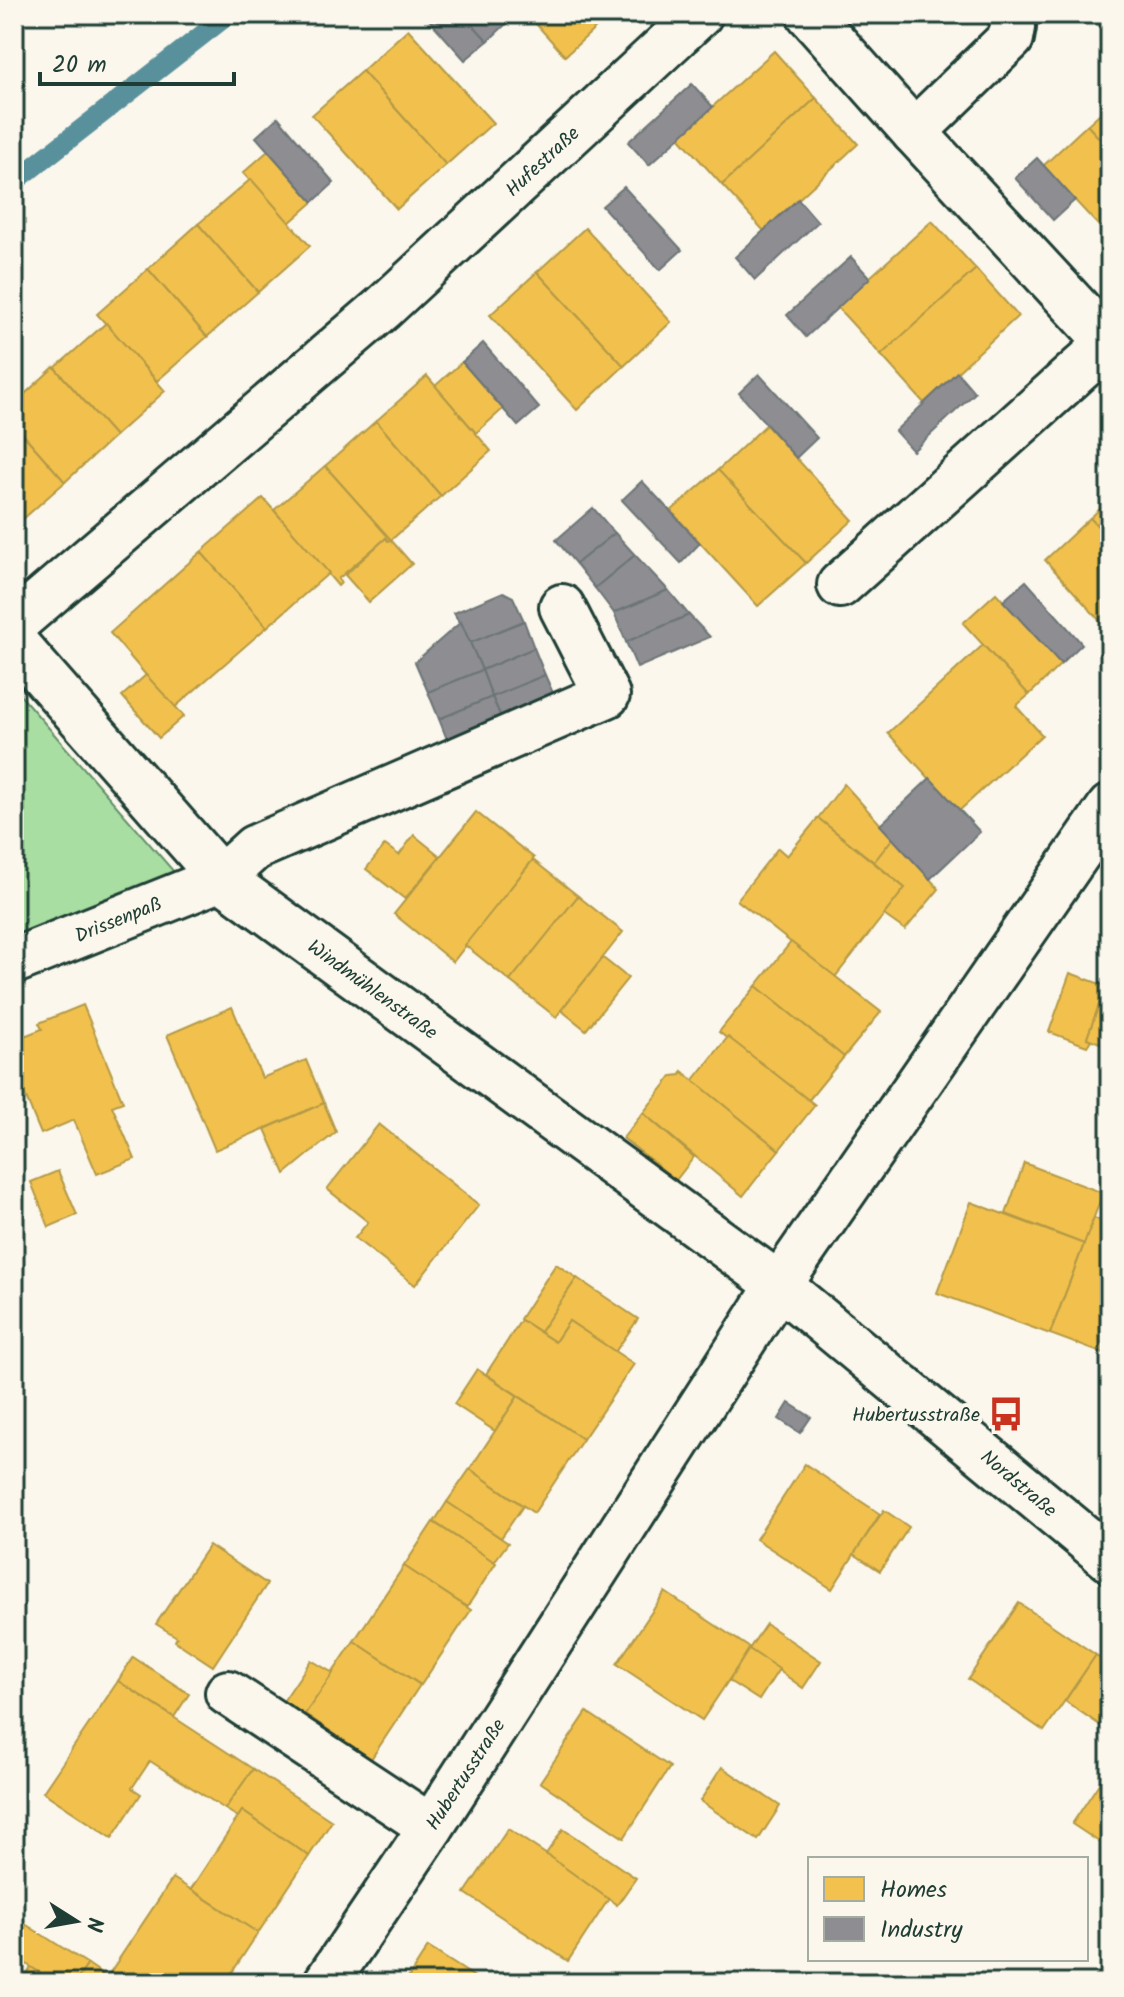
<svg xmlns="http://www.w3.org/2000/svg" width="1124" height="1997" font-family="Kalam,sans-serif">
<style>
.green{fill:#a8dea1;stroke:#648e6a;stroke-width:2}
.homes{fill:#f2c14e;stroke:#b39946;stroke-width:2}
.industry{fill:#8d8d92;stroke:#6c7576;stroke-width:2}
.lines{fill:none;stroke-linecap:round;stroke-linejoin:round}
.stream{stroke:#59909b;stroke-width:20}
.minor-casing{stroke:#1f3d34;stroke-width:50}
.minor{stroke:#fbf7ec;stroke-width:44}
.labels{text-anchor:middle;stroke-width:8;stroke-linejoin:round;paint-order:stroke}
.street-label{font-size:20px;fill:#1f3d34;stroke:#fbf7ec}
.poi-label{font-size:20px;fill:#1f3d34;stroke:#fbf7ec;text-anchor:end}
</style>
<rect width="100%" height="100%" fill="#fbf7ec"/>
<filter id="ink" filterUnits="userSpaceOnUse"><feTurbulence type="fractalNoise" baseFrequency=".0125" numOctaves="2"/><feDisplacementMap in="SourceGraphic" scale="16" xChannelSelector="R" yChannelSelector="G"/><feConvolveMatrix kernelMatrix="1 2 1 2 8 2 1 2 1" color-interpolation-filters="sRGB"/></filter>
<g filter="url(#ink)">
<!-- green -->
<polygon class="green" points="14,688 175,873 14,936"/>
<!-- homes -->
<g class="homes">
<polygon points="527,14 611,14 565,56"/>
<polygon points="408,29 493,123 446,165 362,71"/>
<polygon points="774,51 816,98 722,185 679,137"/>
<polygon points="362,71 446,165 397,209 312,115"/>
<polygon points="816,98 858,144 764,231 722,185"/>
<polygon points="1110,104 1110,150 1087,125"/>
<polygon points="1087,125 1110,150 1110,238 1043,166"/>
<polygon points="268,151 313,202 289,223 243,173"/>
<polygon points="251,179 310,246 258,292 198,224"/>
<polygon points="932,221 976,269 881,355 837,307"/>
<polygon points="198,224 258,292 207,337 148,269"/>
<polygon points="585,228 671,322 624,366 537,272"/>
<polygon points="148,269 207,337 157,381 97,314"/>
<polygon points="976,269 1018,316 924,403 881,355"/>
<polygon points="537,272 624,366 577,410 490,315"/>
<polygon points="106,323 165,391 115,436 55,368"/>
<polygon points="462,362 503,409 476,433 435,386"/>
<polygon points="54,367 115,436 65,482 14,424 14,404"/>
<polygon points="427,376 491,451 441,496 376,421"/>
<polygon points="376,421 441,496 391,540 325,466"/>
<polygon points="14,424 65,482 14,527"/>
<polygon points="766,425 853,520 806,563 718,470"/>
<polygon points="325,466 391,540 388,541 386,538 338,579 341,583 338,586 274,510"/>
<polygon points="718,470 806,563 758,606 671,511"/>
<polygon points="263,498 329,573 267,627 201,552"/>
<polygon points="1110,500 1110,539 1090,518"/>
<polygon points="1090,518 1110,539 1110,632 1045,560"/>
<polygon points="386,538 388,541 391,540 412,564 369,602 345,575"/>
<polygon points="201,552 267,627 174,708 110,633"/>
<polygon points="996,593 1061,664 1029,695 963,623"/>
<polygon points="983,645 1029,695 1016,706 1042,735 959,811 888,733"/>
<polygon points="146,675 184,716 159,738 122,696"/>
<polygon points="844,784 893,838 874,862 818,818"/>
<polygon points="476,812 534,858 453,962 394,914"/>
<polygon points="818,818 905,888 835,977 737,900 778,848 787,856"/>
<polygon points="414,835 440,856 405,899 366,869 385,845 399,855"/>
<polygon points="893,838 939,889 905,930 884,915 905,888 874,862"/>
<polygon points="533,860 578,896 510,981 465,945"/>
<polygon points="578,896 623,932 556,1017 510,981"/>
<polygon points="791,942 881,1012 844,1057 756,986"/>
<polygon points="603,958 628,978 586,1030 561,1010"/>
<polygon points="1070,973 1106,986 1087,1038 1091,1040 1087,1046 1049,1032"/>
<polygon points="1110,975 1110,1047 1087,1038"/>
<polygon points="756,986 844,1057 808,1101 719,1032"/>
<polygon points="83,1005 123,1102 112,1106 135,1159 97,1174 74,1120 41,1134 14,1069 14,1040 42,1029 39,1023"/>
<polygon points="232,1007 262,1078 306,1060 324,1103 215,1150 167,1035"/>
<polygon points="728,1037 815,1105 779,1150 693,1081"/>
<polygon points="682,1071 779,1150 743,1196 643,1113 672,1076 681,1075"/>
<polygon points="324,1103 336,1132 285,1174 265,1129"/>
<polygon points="643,1113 694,1157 676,1180 623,1138"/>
<polygon points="379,1124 479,1205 415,1285 355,1238 368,1222 327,1189"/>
<polygon points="1024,1163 1103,1193 1084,1244 1006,1214"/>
<polygon points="58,1171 77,1215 49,1227 31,1182"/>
<polygon points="971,1202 1084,1244 1050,1334 937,1293"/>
<polygon points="1094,1218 1110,1224 1110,1356 1050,1334"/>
<polygon points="556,1264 577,1278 540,1332 520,1319"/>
<polygon points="577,1278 638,1319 615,1352 569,1321 555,1342 540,1332"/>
<polygon points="521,1320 555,1342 569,1321 634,1364 583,1439 486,1374"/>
<polygon points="477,1369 518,1396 495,1431 454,1404"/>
<polygon points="518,1396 583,1439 534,1513 470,1469"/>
<polygon points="805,1464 880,1514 832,1589 756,1539"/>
<polygon points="470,1469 523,1506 501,1538 447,1502"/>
<polygon points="447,1502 508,1543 494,1562 434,1522"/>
<polygon points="884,1510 909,1527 880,1571 854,1554"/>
<polygon points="433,1522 496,1563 467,1607 404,1566"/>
<polygon points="209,1545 267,1584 213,1666 175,1641 177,1637 156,1624"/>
<polygon points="404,1566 471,1610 421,1685 354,1641"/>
<polygon points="665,1592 750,1648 702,1720 617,1664"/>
<polygon points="1019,1603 1096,1655 1044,1731 968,1679"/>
<polygon points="766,1624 821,1661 803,1688 749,1649"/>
<polygon points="354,1641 420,1685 371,1759 305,1714"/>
<polygon points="749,1649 779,1669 759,1700 729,1681"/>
<polygon points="1096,1655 1110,1664 1110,1732 1065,1701"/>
<polygon points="133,1657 189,1694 174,1717 118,1681"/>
<polygon points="311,1660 333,1673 305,1714 371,1759 364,1773 274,1715"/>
<polygon points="118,1681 253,1769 225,1809 150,1761 132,1788 141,1794 112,1838 43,1792"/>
<polygon points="587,1712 670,1767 624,1838 540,1782"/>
<polygon points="722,1767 780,1806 758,1840 700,1801"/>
<polygon points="253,1769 332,1821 309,1856 242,1811 238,1817 225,1809"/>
<polygon points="1100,1782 1110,1788 1110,1827 1099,1842 1072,1824"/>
<polygon points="242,1811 309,1856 258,1933 191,1889"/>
<polygon points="508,1829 610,1897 568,1961 465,1893"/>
<polygon points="563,1829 636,1878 617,1905 546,1854"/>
<polygon points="173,1878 258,1933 225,1983 110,1983 105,1980"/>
<polygon points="22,1922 88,1964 75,1983 56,1983 14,1956 14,1936"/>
<polygon points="428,1947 484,1983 405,1983"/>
<polygon points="88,1964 107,1977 105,1980 110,1983 75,1983"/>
<polygon points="31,1967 56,1983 20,1983"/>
</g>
<!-- industry -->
<g class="industry">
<polygon points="424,14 463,14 488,41 465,60"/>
<polygon points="463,14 499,14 507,23 488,41"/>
<polygon points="692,84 713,107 649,165 628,142"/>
<polygon points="278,117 334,183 313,202 256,137"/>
<polygon points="1037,158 1075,200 1053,220 1015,178"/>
<polygon points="624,187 682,250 660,270 602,206"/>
<polygon points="798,199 818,222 755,280 735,257"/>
<polygon points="851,257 870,278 806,337 787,315"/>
<polygon points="483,343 539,408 518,426 462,362"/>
<polygon points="957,372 975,393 913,451 895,431"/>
<polygon points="759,374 817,438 796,458 739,393"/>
<polygon points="642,481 700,543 681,563 622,500"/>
<polygon points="593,508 615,533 576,564 556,540"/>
<polygon points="615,533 635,555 595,588 576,564"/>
<polygon points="635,555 668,590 614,613 595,588"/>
<polygon points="1026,581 1082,644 1061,664 1003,601"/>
<polygon points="668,590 689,615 626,642 614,613"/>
<polygon points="503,592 513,597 524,621 470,643 454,613"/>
<polygon points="689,615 710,637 637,668 626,642"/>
<polygon points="524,621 534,648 482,670 470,643"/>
<polygon points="461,622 482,670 428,692 415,662"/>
<polygon points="534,648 545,675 492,697 482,670"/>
<polygon points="482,670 492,697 439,719 428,692"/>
<polygon points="545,675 557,702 504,724 492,697"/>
<polygon points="492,697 504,724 450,747 439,719"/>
<polygon points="930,778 980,832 930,879 880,825"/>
<polygon points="789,1403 811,1417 800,1433 779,1419"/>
</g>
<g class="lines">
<!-- stream -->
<polyline class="stream" points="14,182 229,14"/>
<!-- minor casing -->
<g class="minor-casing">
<g id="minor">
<polyline points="809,14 914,132 1110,344"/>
<polyline points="914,132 1011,38 1013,27 1011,14"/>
<polyline points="840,585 1110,342"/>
<polyline points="14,624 383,308 700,14"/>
<polyline points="14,642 221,878 779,1285 1110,1559"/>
<polyline points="14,961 221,878 254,848 607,695 562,607"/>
<polyline points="228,1693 431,1827"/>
<polyline points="326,1983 431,1827 779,1285 1110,807"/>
</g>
</g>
<!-- minor -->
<use href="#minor" class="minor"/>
</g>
</g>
<!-- icons -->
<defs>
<g id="bus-bare" transform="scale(2.76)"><path d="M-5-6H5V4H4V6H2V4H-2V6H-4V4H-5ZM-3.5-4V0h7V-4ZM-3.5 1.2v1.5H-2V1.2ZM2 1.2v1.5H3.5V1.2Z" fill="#c8321e" stroke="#fbf7ec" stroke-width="2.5" paint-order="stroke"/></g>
</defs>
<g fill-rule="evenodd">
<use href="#bus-bare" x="1006" y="1414"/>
</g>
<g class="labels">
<!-- street labels -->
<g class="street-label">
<text transform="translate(542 161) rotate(-43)" y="7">Hufestraße</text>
<text transform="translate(118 919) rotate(-22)" y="7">Drissenpaß</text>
<text transform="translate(373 989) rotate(36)" y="7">Windmühlenstraße</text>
<text transform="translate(1019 1483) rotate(40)" y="7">Nordstraße</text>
<text transform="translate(465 1774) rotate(-57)" y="7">Hubertusstraße</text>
</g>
<!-- poi labels -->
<g class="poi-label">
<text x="980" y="1421">Hubertusstraße</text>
</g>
</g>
<!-- margin -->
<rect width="1124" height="1997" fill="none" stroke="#fbf7ec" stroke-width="48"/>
<rect x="24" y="24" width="1076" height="1949" fill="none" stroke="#1f3d34" stroke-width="3" filter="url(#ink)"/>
<!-- legend -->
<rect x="808" y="1857" width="280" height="104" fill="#fbf7ec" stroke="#a3ada2" stroke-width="2"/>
<rect x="824" y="1877" width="40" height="24" fill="#f2c14e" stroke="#a3ada2" stroke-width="2"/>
<text x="880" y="1897" font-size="24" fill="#1f3d34">Homes</text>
<rect x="824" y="1917" width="40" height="24" fill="#8d8d92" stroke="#a3ada2" stroke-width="2"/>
<text x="880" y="1937" font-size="24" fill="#1f3d34">Industry</text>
<!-- north arrow -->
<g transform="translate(76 1921) rotate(101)" stroke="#fbf7ec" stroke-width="6" paint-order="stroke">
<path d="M0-6L14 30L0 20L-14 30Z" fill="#1f3d34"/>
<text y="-12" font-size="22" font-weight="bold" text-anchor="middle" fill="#1f3d34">N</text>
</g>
<!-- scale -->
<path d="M40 72v12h194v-12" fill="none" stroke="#1f3d34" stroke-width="4"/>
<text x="52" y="72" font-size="24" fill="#1f3d34" stroke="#fbf7ec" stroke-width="6" paint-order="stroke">20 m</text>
</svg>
